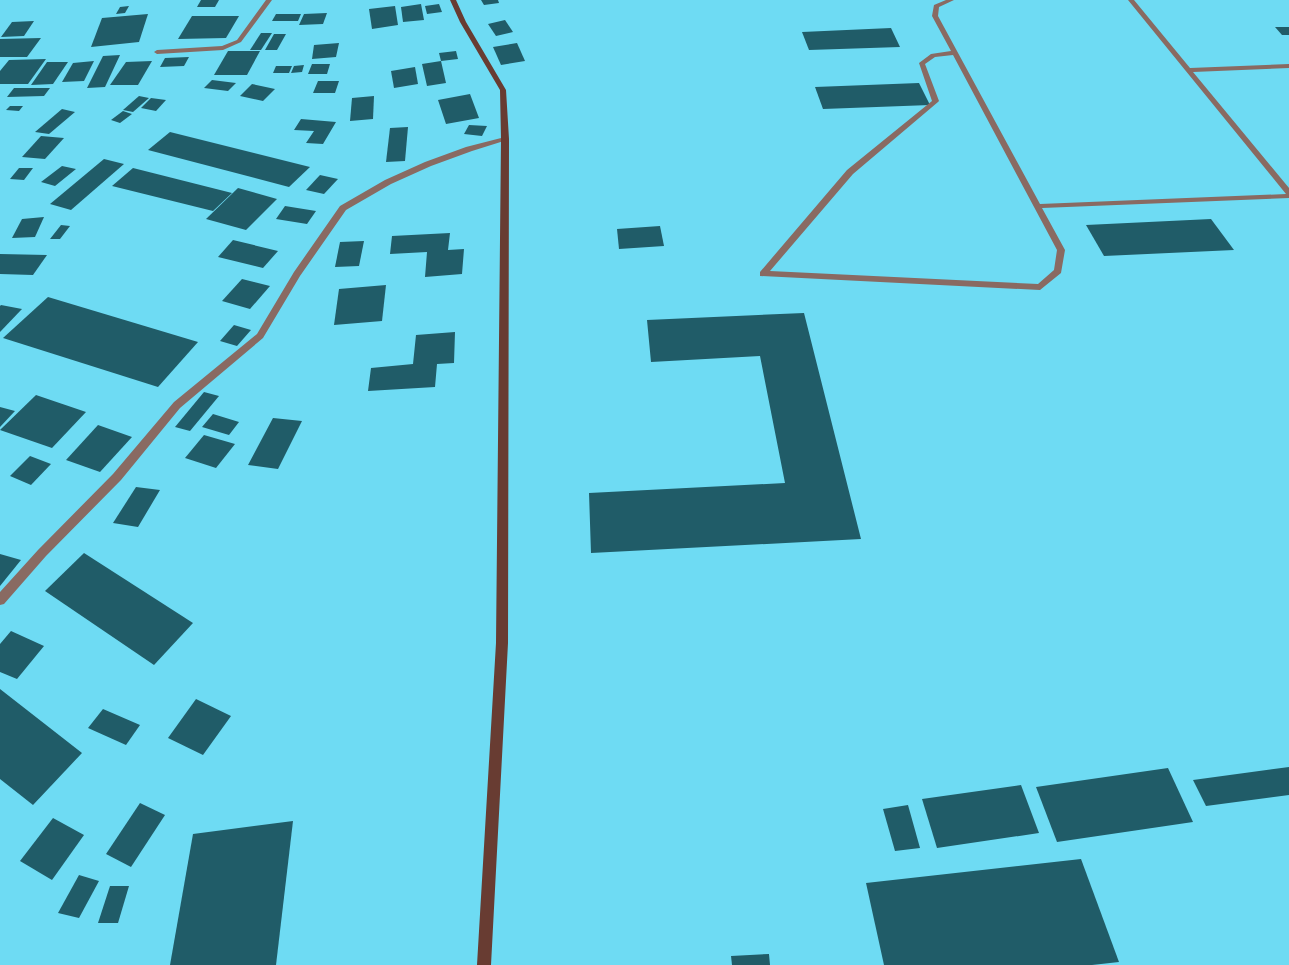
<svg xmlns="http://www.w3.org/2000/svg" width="1289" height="965" font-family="Jost,sans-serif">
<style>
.building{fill:#205c68}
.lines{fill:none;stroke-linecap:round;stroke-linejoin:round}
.lane{fill:#896a62;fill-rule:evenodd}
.street{fill:#896a62;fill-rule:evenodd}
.secondary{fill:#683c32;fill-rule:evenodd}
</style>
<rect width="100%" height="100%" fill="#6edbf3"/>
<!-- building -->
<g class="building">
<polygon points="201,0 219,0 215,7 197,7"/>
<polygon points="481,0 498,0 499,3 484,5"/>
<polygon points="421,4 424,20 403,22 401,7"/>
<polygon points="439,4 442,12 427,14 425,6"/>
<polygon points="129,6 125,13 116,14 120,7"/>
<polygon points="395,6 398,25 372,29 369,9"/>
<polygon points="327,13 323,24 299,25 304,14"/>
<polygon points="148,14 139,42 91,47 102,18"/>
<polygon points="276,14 301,14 298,21 272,21"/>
<polygon points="192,16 239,16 226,38 178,39"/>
<polygon points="505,20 513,32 496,36 488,24"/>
<polygon points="34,21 24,36 1,37 12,22"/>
<polygon points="1275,27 1289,27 1289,35 1282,35"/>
<polygon points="891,28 900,47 809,50 802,32"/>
<polygon points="261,33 272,33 261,50 250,50"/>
<polygon points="274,34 286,34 277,50 265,50"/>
<polygon points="41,38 27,57 0,57 0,39"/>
<polygon points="339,43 336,57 312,59 314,45"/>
<polygon points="517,43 525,61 501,65 493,47"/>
<polygon points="228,51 260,51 247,75 214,75"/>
<polygon points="456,51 458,59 441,61 439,53"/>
<polygon points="120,55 105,87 87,88 103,56"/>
<polygon points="189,57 184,66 160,67 165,58"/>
<polygon points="46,59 28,84 0,84 0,71 9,60"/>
<polygon points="94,61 84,81 62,82 73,63"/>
<polygon points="152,61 138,85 110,85 126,62"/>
<polygon points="441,61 446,83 427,86 422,64"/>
<polygon points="47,62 68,62 53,84 31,85"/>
<polygon points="312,64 330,64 327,74 308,74"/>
<polygon points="304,65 302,72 291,73 294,66"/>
<polygon points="276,66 292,66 289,73 273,73"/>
<polygon points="415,67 418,84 394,88 391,71"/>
<polygon points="212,80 236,83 228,91 204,88"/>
<polygon points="318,81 339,81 335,93 313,93"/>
<polygon points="919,83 930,105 823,109 815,87"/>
<polygon points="252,84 275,89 263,101 240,96"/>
<polygon points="14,88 50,88 44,96 7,97"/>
<polygon points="470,94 479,118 446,124 438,100"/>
<polygon points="139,96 149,98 133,112 123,110"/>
<polygon points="374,96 373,119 350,121 352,98"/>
<polygon points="151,98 166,100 156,111 141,108"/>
<polygon points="10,106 23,106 19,111 6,110"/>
<polygon points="62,109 75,112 49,134 35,132"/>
<polygon points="123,111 132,114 120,123 111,120"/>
<polygon points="301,119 336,122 323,144 306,143 314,131 294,130"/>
<polygon points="469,125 487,126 482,136 464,134"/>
<polygon points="408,127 405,161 386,162 390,128"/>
<polygon points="170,132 310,167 289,187 148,150"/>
<polygon points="41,136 64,138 45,159 22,157"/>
<polygon points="104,159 124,164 71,210 50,204"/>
<polygon points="62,166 76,169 55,186 41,182"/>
<polygon points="19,168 33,168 24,180 10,179"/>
<polygon points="133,168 232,193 213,211 112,186"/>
<polygon points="320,175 338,179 324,194 306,190"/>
<polygon points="238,188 277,199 246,230 206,219"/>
<polygon points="285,206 316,211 307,224 276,219"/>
<polygon points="44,217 35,237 12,238 22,219"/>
<polygon points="1211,219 1234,250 1104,256 1086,225"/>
<polygon points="61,225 70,226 60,239 50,239"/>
<polygon points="660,226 664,246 619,249 617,229"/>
<polygon points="450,233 448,250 464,249 462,274 425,277 427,252 390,254 392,236"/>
<polygon points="233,240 278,251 263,268 218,257"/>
<polygon points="364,241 359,266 335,267 340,242"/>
<polygon points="0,254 47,255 33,275 0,274"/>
<polygon points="242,279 270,286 250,309 222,301"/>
<polygon points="386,285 382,321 334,325 339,289"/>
<polygon points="48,297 198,342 158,387 3,338"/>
<polygon points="1,305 22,309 0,332 0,306"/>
<polygon points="804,313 861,539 591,553 589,493 785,483 760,356 651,362 647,320"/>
<polygon points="234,325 251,330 237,346 220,341"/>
<polygon points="455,332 454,363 437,364 435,387 368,391 371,368 413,364 416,335"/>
<polygon points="204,392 219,396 190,431 175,427"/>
<polygon points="36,395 86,412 52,448 0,430"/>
<polygon points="0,407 15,411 0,427"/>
<polygon points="213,414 239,422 229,435 202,427"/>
<polygon points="273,418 302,421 278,469 248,465"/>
<polygon points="98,425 132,437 100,472 66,460"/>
<polygon points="204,435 235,444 216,468 185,458"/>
<polygon points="30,456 51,464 31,485 10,476"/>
<polygon points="136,487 160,490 138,527 113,523"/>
<polygon points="84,553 193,623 154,665 45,591"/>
<polygon points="0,554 21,560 0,586"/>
<polygon points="11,631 44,646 17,679 0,672 0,644"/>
<polygon points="0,689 82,753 33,805 0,779"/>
<polygon points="196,699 231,716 203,755 168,738"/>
<polygon points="103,709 140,725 126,745 88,728"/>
<polygon points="1289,767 1289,795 1206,806 1193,780"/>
<polygon points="1168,768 1193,822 1057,842 1036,787"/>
<polygon points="1021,785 1039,833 937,848 922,799"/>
<polygon points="140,803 165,815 131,867 106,854"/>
<polygon points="908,805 920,848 895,851 883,809"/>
<polygon points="53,818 84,835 52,880 20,861"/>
<polygon points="293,821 276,965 170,965 193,834"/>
<polygon points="1081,859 1119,962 1092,965 884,965 866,883"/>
<polygon points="79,875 99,881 79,918 58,913"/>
<polygon points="110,886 129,886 118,923 98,923"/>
<polygon points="769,954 770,965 732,965 731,956"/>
</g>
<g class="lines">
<!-- lane -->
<path class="lane" d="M946,0H954L939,7L938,16L1040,204L1286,194L1128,0H1134L1190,68L1289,64V68L1193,72L1289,188V198L1042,208L1065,250L1061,273L1040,290L760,276V272L847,170L932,101L919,63L931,54L951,51L932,16L934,5ZM953,55L1057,250L1054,270L1038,284L770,271L853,174L938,102L939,101L925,64L935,57Z"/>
<!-- street -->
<g class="street">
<polygon points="266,0 272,0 241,42 223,50 157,54 154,52 157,50 222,46 237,40"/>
<polygon points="505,137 507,138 507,140 472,151 431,166 391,184 346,210 300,276 263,338 180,408 121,480 46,556 4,604 0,605 0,592 38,550 113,474 174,402 257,334 294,272 340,206 385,180 425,162 466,147"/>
</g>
<!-- secondary -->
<polygon class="secondary" points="450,0 456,0 466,22 506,90 509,139 508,643 491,965 477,965 496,643 501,139 500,90 460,22"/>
</g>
</svg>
